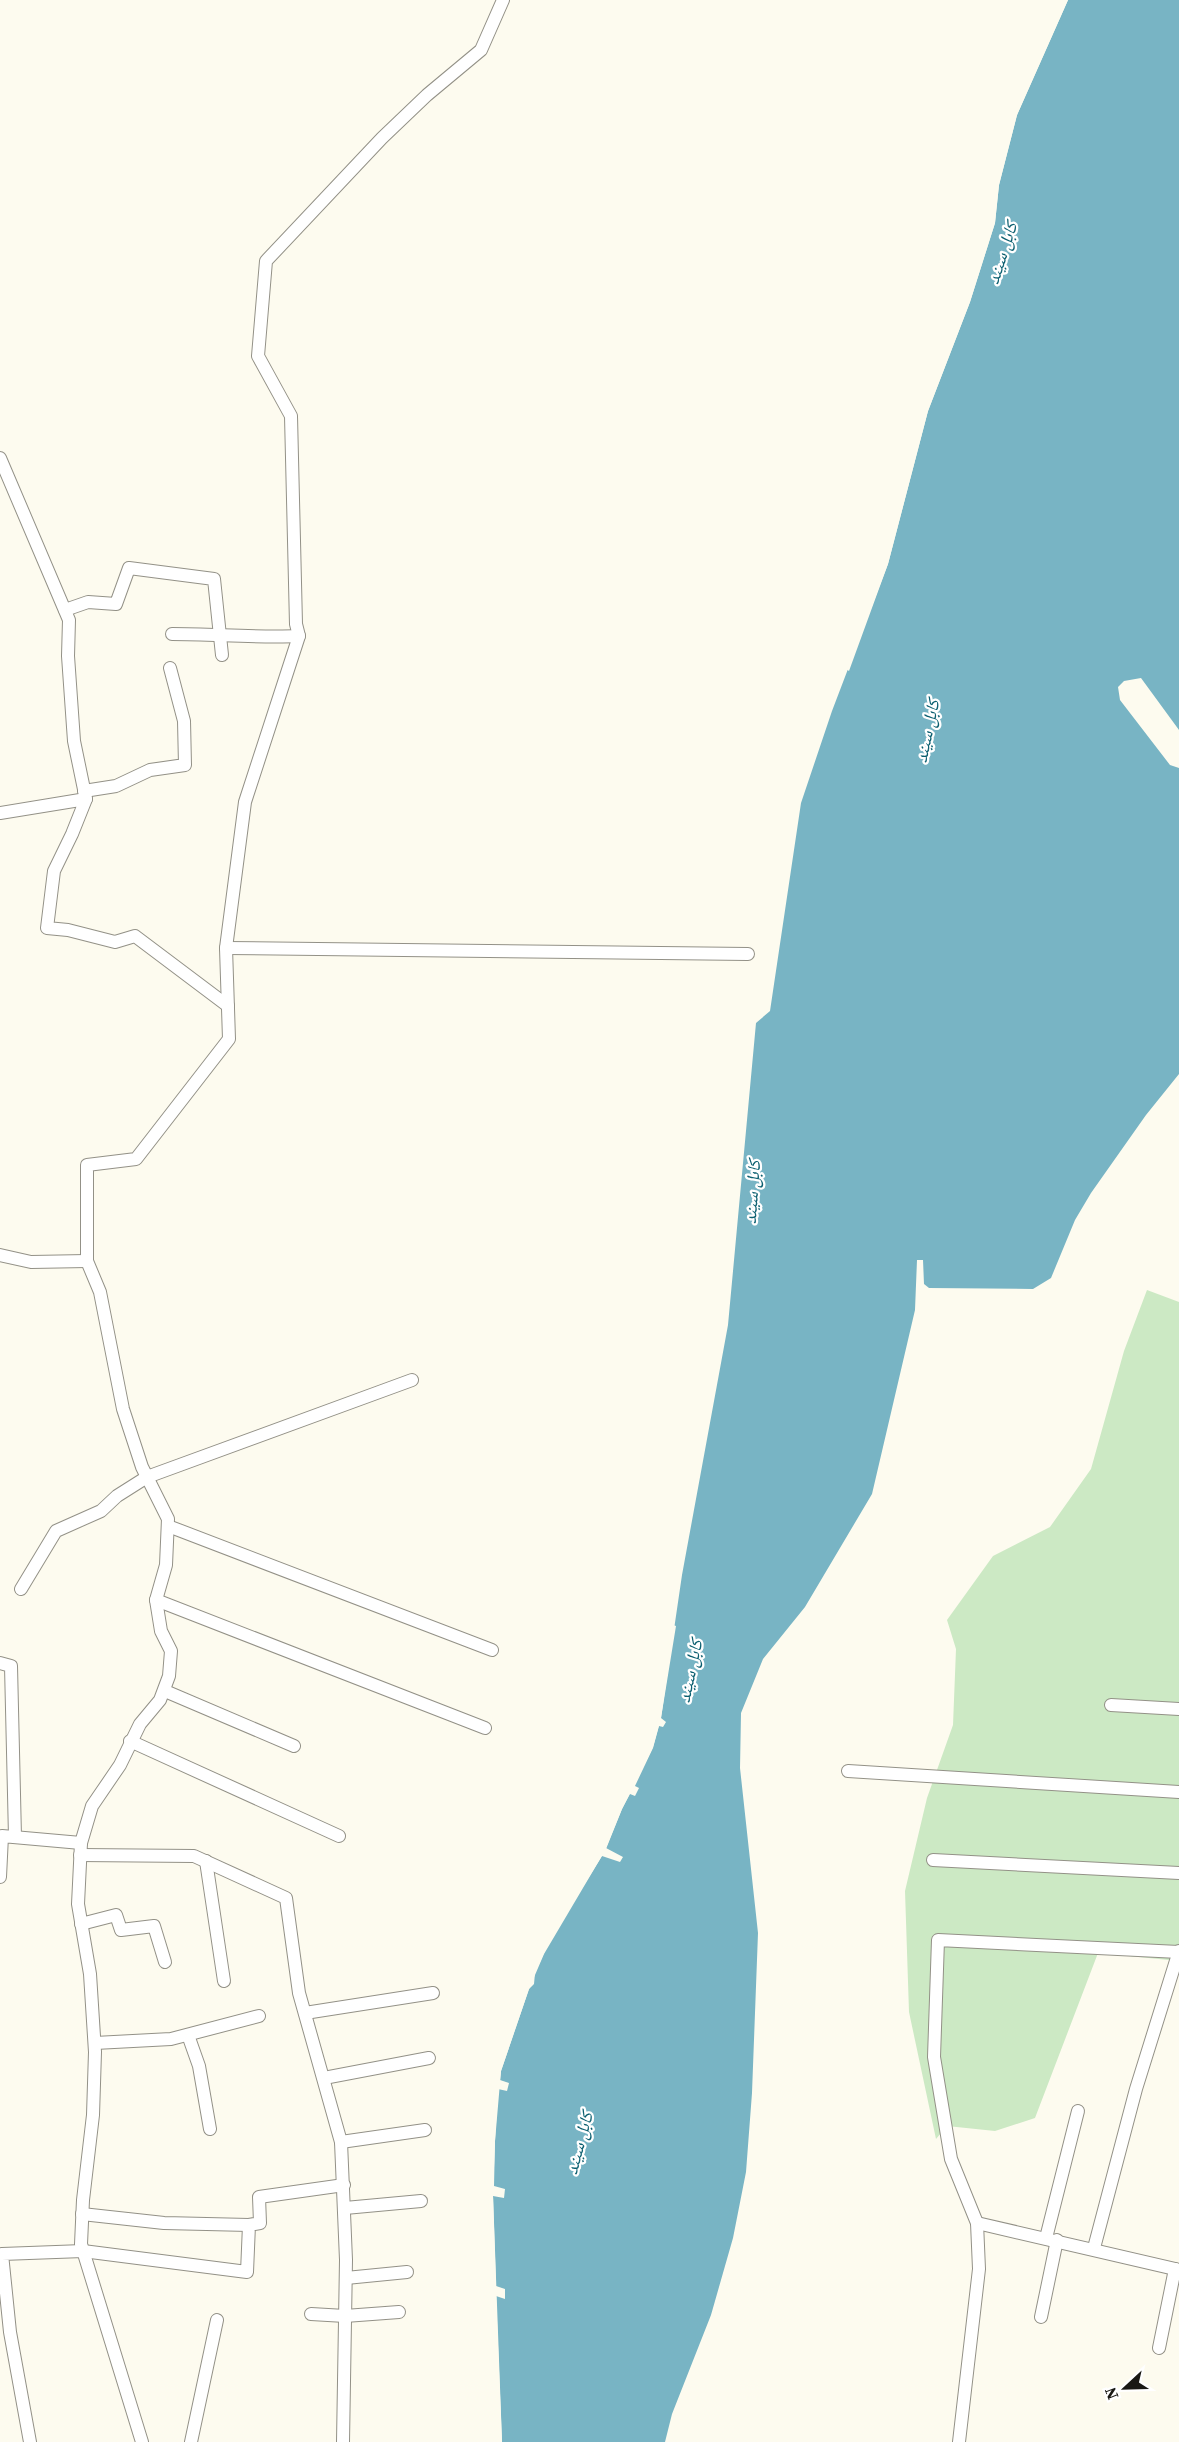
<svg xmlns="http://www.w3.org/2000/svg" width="1179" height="2442" font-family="'Source Serif 4','Noto Naskh Arabic',serif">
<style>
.green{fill:#cce9c4}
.water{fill:#78b4c4}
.pier{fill:#fdfbef}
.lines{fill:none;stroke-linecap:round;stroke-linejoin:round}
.minor-casing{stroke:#939187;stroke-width:14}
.minor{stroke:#fff;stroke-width:12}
.labels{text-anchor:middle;stroke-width:4.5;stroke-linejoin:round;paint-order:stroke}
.water-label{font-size:18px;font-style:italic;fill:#0b5f70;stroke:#fff}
</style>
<rect width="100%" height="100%" fill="#fdfbef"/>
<!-- green -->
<polygon class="green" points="1147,1290 1179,1302 1179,1961 1098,1953 1035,2118 995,2131 947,2126 936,2139 909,2012 905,1891 927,1798 953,1725 956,1649 947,1620 993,1556 1050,1527 1091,1469 1124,1351"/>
<!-- water -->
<polygon class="water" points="1068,0 1179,0 1179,730 1141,678 1124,681 1118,687 1120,700 1170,765 1179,768 1179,1074 1146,1115 1091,1193 1075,1220 1051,1278 1033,1289 929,1288 924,1284 923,1260 917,1260 915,1310 872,1494 805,1607 763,1659 741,1713 740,1768 758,1933 752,2093 746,2172 733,2238 711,2315 672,2414 665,2442 502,2442 493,2195 495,2141 501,2071 529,1989 544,1954 606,1849 622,1809 653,1747 661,1718 682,1575 728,1325 756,1023 770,1011 801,803 832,711 888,564 928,411 970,302 995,223 999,185 1017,115"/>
<!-- pier -->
<g class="pier">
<polygon points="1065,0 1068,0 1017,115 999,185 995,223 970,302 928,411 888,564 849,671 846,669 885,563 925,410 967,301 992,223 996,185 1014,114"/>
<polygon points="673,1625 676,1626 661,1718 666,1722 663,1727 659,1726 653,1748 635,1786 639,1788 635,1796 630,1794 622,1809 606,1848 623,1857 620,1862 602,1856 550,1940 535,1973 534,1984 529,1989 501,2071 500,2080 509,2083 507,2091 498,2089 495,2141 494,2186 505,2189 504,2198 493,2196 496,2286 505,2289 505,2299 496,2296 502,2442 499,2442 490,2195 492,2141 498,2070 526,1988 541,1952 600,1855 650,1747 658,1717"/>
</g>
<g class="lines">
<!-- minor casing -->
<g class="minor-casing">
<g id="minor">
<polyline points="0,458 69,620 68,656 74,741 86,799"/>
<polyline points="65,610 88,602 116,604 129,568 214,579 222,655"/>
<path d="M172,634C215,634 257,638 299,636"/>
<polyline points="84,791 116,786 150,770 185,765 184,721 170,668"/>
<polyline points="0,813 86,799 72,834 54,871 47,928 68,930 115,942 135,936 228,1006"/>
<polyline points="226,948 748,954"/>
<polyline points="0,1255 31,1262 87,1261"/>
<polyline points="168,1526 492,1650"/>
<polyline points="21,1589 56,1531 101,1511 117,1496 147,1477 412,1380"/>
<polyline points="156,1600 485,1728"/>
<polyline points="0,1663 11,1666 15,1837"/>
<polyline points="165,1691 294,1746"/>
<polyline points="1111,1705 1179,1709"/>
<polyline points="130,1741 339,1836"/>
<polyline points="848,1771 1179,1792"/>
<polyline points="80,1855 194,1856 286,1898 299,1993 341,2142 346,2260 343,2442"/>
<polyline points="933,1860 1179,1873"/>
<polyline points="206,1861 224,1981"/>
<polyline points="0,1877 2,1836 81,1843"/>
<polyline points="81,1924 116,1915 121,1930 154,1926 165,1962"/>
<polyline points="305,2013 433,1993"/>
<polyline points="188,2035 199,2066 210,2129"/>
<polyline points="95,2043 171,2039 259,2016"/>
<polyline points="324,2078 429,2058"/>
<polyline points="341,2142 425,2130"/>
<polyline points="345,2208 421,2201"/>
<polyline points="82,2214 164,2223 249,2225"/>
<polyline points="977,2223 1179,2270"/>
<polyline points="1046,2238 1078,2111"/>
<polyline points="1094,2248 1136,2089 1179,1951"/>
<polyline points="346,2278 407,2272"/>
<polyline points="311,2314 345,2316 399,2312"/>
<polyline points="1041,2317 1057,2240"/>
<polyline points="1159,2348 1175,2269"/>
<polyline points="30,2442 10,2332 2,2254 83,2251 247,2272 249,2225 260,2223 259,2197 344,2185"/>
<polyline points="142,2442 81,2244 83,2200 93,2115 95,2052 90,1974 78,1904 81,1843 92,1806 120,1765 140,1724 160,1700 169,1676 171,1651 161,1631 156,1600 166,1565 168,1519 142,1467 123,1409 100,1292 87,1261 87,1165 136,1159 229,1039 226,948 245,802 299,636 296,624 291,416 258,356 266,261 382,138 427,95 481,50 503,0"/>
<polyline points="191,2442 217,2320"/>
<polyline points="959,2442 979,2269 977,2223 951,2159 934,2057 938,1940 1179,1952"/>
</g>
</g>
<!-- minor -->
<use href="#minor" class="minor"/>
</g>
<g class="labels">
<!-- water labels -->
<g class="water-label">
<text transform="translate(1002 253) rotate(-72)" y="6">کابل سيند</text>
<text transform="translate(927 731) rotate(-78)" y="6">کابل سيند</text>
<text transform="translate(752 1192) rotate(-86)" y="6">کابل سيند</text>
<text transform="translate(690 1671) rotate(-78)" y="6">کابل سيند</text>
<text transform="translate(579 2143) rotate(-75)" y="6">کابل سيند</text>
</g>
</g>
<!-- north arrow -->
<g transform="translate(1125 2388) rotate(248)" stroke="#ffffff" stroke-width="4.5" paint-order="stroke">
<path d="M0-4.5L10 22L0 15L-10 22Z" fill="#191814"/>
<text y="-9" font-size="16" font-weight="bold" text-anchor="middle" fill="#191814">N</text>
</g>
</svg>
